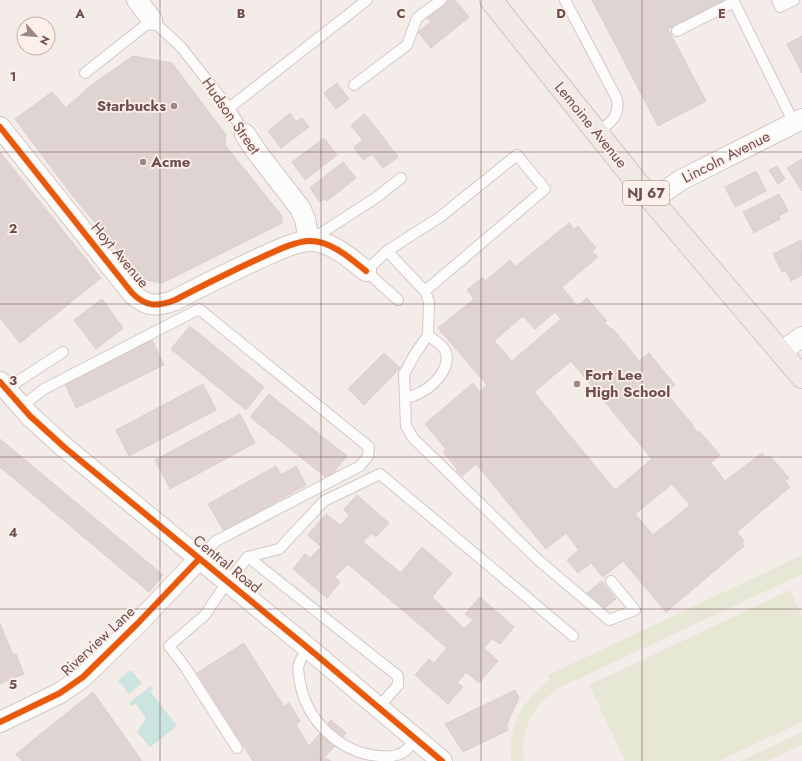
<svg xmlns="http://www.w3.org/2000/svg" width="802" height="761" font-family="Jost,sans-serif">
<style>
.green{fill:#e6e8d5}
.water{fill:#cce4df}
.building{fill:#e0d4d2;stroke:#dccecc;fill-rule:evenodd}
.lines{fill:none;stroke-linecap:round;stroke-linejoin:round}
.service-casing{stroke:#d2c8c6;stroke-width:12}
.minor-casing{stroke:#d2c8c6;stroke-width:22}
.primary-casing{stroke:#d3c7c6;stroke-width:24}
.service{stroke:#fdfcfc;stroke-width:10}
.minor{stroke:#fdfcfc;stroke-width:20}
.primary{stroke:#f0e9e5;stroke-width:22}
.cycleway-casing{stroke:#fdf0e9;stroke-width:8}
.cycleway{stroke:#e8590c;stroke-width:6}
.grid{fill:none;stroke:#6e4f4d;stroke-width:1;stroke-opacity:0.55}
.poi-dot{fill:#9d8684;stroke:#fdf0e9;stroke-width:1.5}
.labels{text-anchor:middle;stroke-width:3.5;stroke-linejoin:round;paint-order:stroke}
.shield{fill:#fdf0e9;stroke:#997f7c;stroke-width:1}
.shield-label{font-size:14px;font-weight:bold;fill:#6e4f4d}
.poi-label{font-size:15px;font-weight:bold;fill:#6e4f4d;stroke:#fdf0e9;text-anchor:start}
.street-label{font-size:15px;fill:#6e4f4d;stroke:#fdf0e9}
.grid-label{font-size:13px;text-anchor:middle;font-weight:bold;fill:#6e4f4d;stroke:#fdf0e9;stroke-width:3.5;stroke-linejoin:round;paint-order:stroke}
</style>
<rect width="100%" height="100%" fill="#f4ece9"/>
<!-- green -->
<g class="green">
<path d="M802,555V574L559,688C533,706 520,729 524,761H511C507,727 523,699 550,680L548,675Z"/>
<polygon points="790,590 802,616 802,722 719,761 625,761 589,685"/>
<polygon points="802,732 802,745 768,761 741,761"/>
</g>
<!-- water -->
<g class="water">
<polygon points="131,670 142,683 129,694 118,680"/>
<polygon points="151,686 153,689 150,691 177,726 150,747 137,732 146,718 136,704 132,706 129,703"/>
</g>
<!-- building -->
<g class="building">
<polygon points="449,0 455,0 469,17 431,48 418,32 431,22 427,18"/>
<polygon points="592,0 725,0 668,29 706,101 658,126"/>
<polygon points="802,36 802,73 787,44"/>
<polygon points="133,56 172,63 226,135 225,145 282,216 282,223 162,283 138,278 103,232 71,194 15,119 52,92 66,108 89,87"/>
<polygon points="337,83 349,99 336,109 324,93"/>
<polygon points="290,113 296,122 302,118 309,127 281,148 268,131"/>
<polygon points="364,114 376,128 363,140 351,126"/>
<polygon points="377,129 398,157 383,168 372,154 363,160 354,147"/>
<polygon points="324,138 337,155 305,180 292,162"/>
<polygon points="0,152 101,278 20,343 0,318"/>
<polygon points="802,159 802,191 787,168"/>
<polygon points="343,162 356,178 327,201 325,199 320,202 310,188"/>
<polygon points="777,166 785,179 778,184 769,170"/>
<polygon points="756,171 766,191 735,207 725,187"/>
<polygon points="779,194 788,211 779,216 780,219 754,233 743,212"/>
<path d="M569,223L574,229L578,226L596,248L592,251L598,257L562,287L577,306L587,298L607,321L605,323L611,329L612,328L639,361L649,353L675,385L666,393L693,425L692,426L698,433L699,431L720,455L711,463L725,481L762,453L766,458L770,456L789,478L785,481L790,487L737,532L744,541L742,543L744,546L666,612L623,561L603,577L591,563L578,573L567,560L579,550L566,533L546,549L476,464L462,476L456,470L457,469L443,452L446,449L425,424L473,383L480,392L487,385L438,328L474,299L467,290L483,277L485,281L510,260L515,267ZM555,312L561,319L512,361L494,341L523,316L535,329ZM571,361L652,459L615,490L534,392ZM672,484L690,505L653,535L635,514Z"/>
<polygon points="801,240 802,275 791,281 786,271 782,272 773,254"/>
<polygon points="102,299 123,328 96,349 74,320"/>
<polygon points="190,326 264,387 246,410 171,349"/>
<polygon points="152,340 164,365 76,408 64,382"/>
<polygon points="384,353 400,368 364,405 348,389"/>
<polygon points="203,384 216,410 129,456 116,430"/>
<polygon points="269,394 347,456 328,479 250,417"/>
<polygon points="240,414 255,443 170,489 155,460"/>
<polygon points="0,439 163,575 149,592 0,467"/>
<polygon points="276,466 281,475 296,466 306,485 224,531 208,504"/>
<polygon points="357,495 389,523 376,537 371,533 363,542 401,573 422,547 452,573 432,597 464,629 473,620 465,614 480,597 514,627 500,644 492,639 484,648 498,661 479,683 466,672 457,683 463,687 448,704 415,675 429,659 434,663 447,648 348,564 335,577 340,582 327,598 293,569 305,554 310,558 321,547 308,535 326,514 340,525 349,516 344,509"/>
<polygon points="602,581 616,599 601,611 587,593"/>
<polygon points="0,624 13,655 16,654 24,674 0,684"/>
<polygon points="244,643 284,707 289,703 300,721 296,725 309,746 316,753 331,761 253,761 197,673"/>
<polygon points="515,690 519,698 507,724 508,730 463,752 445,724"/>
<polygon points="93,692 142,761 22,761 16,754"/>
<polygon points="331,720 346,733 324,758 316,753 309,746"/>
</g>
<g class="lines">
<!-- service casing -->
<g class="service-casing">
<g id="service">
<path d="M565,0L617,99C620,118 610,122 597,133"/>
<polyline points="777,0 780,7 794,0"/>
<polyline points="677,31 734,2 794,123"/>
<polyline points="85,73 152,20 181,47 229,108 245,134"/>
<polyline points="354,85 407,45 417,18 441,0"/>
<polyline points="229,108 367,0"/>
<polyline points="312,239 377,197 401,178"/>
<polyline points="387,251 440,217 517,155 545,189 425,291"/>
<polyline points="398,300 366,271 387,251 425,291 429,302 428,335 415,354 404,374 406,426 413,438 536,558 609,620 635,610 611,581"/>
<polyline points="6,389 63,352"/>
<path d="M405,398C409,397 414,396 417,394C432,388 453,368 445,350C441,344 434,340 428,335"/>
<polyline points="21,407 44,389 199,309 369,447 368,456 360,466 216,541 199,559"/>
<polyline points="248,557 398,676 398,685 378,708"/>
<path d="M308,648C305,653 301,658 299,664C297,669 299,677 300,682C306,720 340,753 379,756C388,757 397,757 405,751C409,748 412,743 415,739"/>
<polyline points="237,748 185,667 169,646 205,615 227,582 248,557 279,549 324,501 380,474 573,636"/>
</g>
</g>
<!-- minor casing -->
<g class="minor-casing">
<g id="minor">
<polyline points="137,0 152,20"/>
<path d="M0,127L132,293C146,307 157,307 175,300C202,286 230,272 258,259C272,253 294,241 310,241C331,241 350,258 366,271"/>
<polyline points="245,134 256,151 300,208 305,219 309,241"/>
<polyline points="652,200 681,180 802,119"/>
<polyline points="781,352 802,337"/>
<polyline points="0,382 30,416 64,447 308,648 442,761"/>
<polyline points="0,722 60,693 83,677 138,623 199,559"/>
</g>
</g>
<!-- primary casing -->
<g class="primary-casing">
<polyline id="primary" points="491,0 639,185 802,377"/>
</g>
<!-- service -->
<use href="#service" class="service"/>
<!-- minor -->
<use href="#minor" class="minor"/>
<!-- primary -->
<use href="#primary" class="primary"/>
<!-- cycleway casing -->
<g class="cycleway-casing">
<g id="cycleway">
<path d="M0,127L132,293C146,307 157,307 175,300C202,286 230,272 258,259C272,253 294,241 310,241C331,241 350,258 366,271"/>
<polyline points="0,382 30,416 64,447 308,648 442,761"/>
<polyline points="0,722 60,693 83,677 138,623 199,559"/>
</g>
</g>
<!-- cycleway -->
<use href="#cycleway" class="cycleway"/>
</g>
<!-- grid -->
<path class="grid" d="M160,0V761M321,0V761M481,0V761M642,0V761M0,152H802M0,304H802M0,457H802M0,609H802"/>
<!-- markers -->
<g class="poi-dot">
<circle cx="174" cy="106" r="4"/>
<circle cx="143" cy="162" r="4"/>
<circle cx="577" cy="384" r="4"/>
</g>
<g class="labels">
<!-- shield labels -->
<rect class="shield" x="623" y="181" width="46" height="24" rx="3"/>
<g class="shield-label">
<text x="646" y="198">NJ 67</text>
</g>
<!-- poi labels -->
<g class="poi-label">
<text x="166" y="111" text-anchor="end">Starbucks</text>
<text x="151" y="167">Acme</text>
<text x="585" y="380">Fort Lee<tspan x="585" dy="17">High School</tspan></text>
</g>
<!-- street labels -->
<g class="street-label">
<text transform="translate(231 116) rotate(55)" y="5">Hudson Street</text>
<text transform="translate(591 125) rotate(51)" y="5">Lemoine Avenue</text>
<text transform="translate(726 157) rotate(-27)" y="5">Lincoln Avenue</text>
<text transform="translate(120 255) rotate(50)" y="5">Hoyt Avenue</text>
<text transform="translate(227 564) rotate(39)" y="5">Central Road</text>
<text transform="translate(98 641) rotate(-43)" y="5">Riverview Lane</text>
</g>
</g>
<g class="grid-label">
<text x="80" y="18">A</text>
<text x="241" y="18">B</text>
<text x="401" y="18">C</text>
<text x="561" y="18">D</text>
<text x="722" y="18">E</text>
<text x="13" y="81">1</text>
<text x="13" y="233">2</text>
<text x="13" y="385">3</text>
<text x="13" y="537">4</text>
<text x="13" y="689">5</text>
</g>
<!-- north arrow -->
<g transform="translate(36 36) rotate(117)"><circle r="19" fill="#fdf0e9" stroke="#c4b0ab"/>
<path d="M0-3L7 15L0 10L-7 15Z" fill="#9d8684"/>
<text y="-6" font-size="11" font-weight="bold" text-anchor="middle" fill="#6e4f4d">N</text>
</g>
</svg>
